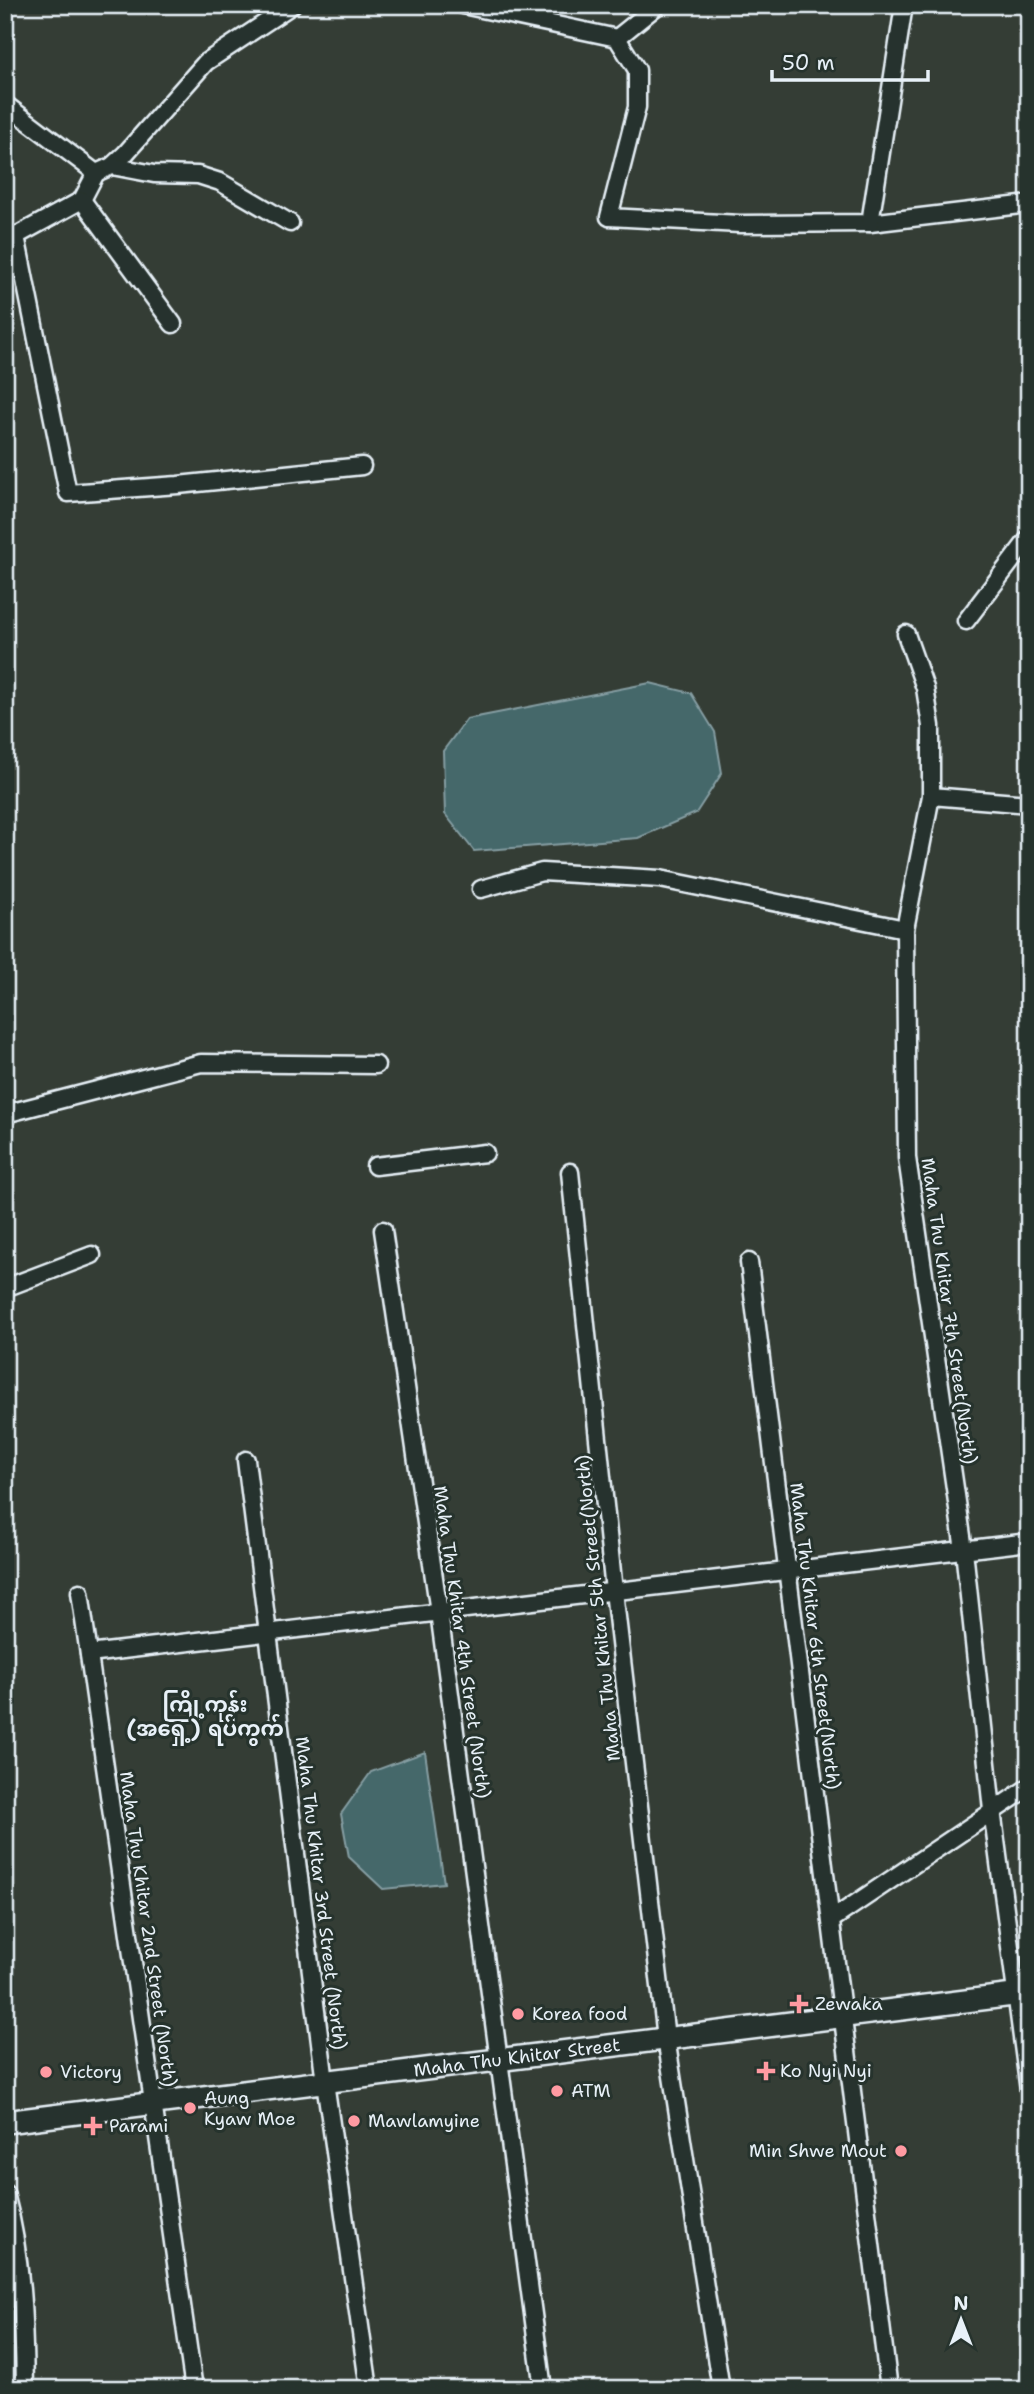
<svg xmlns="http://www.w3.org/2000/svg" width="1034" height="2394" font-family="'Shantell Sans','Noto Sans Myanmar',sans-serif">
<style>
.water{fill:#44676a;stroke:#869ea3;stroke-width:2}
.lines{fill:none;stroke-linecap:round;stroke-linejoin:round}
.minor-casing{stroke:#e8f1f8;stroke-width:21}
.tertiary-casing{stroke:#e8f1f8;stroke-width:26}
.minor{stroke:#26332d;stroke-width:16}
.tertiary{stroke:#26332d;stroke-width:21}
.poi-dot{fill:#ff9aa2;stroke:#26332d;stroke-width:2.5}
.labels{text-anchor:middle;stroke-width:6;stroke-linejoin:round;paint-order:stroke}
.street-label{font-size:18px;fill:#e8f1f8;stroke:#26332d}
.poi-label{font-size:18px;fill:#e8f1f8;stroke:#26332d;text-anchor:start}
.quarter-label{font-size:21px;font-weight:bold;fill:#e8f1f8;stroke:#26332d}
</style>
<rect width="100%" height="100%" fill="#343d35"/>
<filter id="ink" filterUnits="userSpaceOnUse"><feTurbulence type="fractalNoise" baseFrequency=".0143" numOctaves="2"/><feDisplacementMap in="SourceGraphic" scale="14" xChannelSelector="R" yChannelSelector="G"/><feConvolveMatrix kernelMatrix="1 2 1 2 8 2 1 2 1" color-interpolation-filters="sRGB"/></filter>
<g filter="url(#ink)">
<!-- water -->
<g class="water">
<polygon points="650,683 691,693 715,732 722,773 696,813 638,838 474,851 445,814 443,751 467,719"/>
<polygon points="425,1752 444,1883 383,1889 349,1857 341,1814 371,1772"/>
</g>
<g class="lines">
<!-- minor casing -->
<g class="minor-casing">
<g id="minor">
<polyline points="463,5 617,38 637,70 637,107 609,217 740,224 870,223 1029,204"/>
<polyline points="617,38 658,5"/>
<polyline points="5,104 96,173 112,166 125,154 206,62 292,5"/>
<polyline points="112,166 154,174 198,175 220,182 290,223"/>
<polyline points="96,173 82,200 16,236 68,493 178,485 362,466"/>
<polyline points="82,200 173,324"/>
<polyline points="870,223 904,5"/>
<polyline points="966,621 1029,538"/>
<polyline points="906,634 925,688 931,726 931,796 905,929 907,1158 964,1550 992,1810 1029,2091"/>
<polyline points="931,796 1029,804"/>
<polyline points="481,889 542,872 660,879 905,929"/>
<polyline points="5,1114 201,1063 376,1065"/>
<polyline points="375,1166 485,1153"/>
<polyline points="570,1172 614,1591 666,2038 721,2389"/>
<polyline points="383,1230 439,1612 543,2389"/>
<polyline points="749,1262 889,2389"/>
<polyline points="5,1288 92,1255"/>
<polyline points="246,1460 325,2082 369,2389"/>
<polyline points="80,1592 194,2389"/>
<polyline points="89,1654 1029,1542"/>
<polyline points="831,1920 1029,1787"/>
<path d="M5,2193C22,2256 24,2323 25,2389"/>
</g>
</g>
<!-- tertiary casing -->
<g class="tertiary-casing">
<g id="tertiary">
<path id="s1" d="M5,2122L1029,1993"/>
</g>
</g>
<!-- minor -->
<use href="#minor" class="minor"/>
<!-- tertiary -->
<use href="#tertiary" class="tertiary"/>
</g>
</g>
<!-- markers -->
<g class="poi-dot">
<path d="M795.5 1993.5h7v7h7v7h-7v7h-7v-7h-7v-7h7z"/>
<circle cx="518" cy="2014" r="7"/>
<path d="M762.5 2060.5h7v7h7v7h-7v7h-7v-7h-7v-7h7z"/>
<circle cx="46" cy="2072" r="7"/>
<circle cx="557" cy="2091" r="7"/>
<circle cx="190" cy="2108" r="7"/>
<circle cx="354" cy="2121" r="7"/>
<path d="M89.5 2115.5h7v7h7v7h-7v7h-7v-7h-7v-7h7z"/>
<circle cx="901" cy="2151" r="7"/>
</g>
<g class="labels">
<!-- street labels -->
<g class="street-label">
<text transform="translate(949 1311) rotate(82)" y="6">Maha Thu Khitar 7th Street(North)</text>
<text transform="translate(598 1608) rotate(-96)" y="6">Maha Thu Khitar 5th Street(North)</text>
<text transform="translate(815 1636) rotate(83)" y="6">Maha Thu Khitar 6th Street(North)</text>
<text transform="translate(462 1642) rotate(82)" y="6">Maha Thu Khitar 4th Street (North)</text>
<text transform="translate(321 1893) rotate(83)" y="6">Maha Thu Khitar 3rd Street (North)</text>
<text transform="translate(148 1929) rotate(82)" y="6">Maha Thu Khitar 2nd Street (North)</text>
<text dy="6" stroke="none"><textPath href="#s1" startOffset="516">Maha Thu Khitar Street</textPath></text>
</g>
<!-- poi labels -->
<g class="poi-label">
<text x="815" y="2010">Zewaka</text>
<text x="532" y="2020">Korea food</text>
<text x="780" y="2077">Ko Nyi Nyi</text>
<text x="60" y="2078">Victory</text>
<text x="571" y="2097">ATM</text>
<text x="204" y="2104">Aung<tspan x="204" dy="21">Kyaw Moe</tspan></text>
<text x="368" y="2127">Mawlamyine</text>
<text x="109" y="2132">Parami</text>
<text x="887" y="2157" text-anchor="end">Min Shwe Mout</text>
</g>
<!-- quarter labels -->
<g class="quarter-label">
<text x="205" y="1712">ကြို့ကုန်း<tspan x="205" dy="24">(အရှေ့) ရပ်ကွက်</tspan></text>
</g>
</g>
<!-- margin -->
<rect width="1034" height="2394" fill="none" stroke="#26332d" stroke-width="28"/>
<rect x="14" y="14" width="1006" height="2366" fill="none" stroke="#e8f1f8" stroke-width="2.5" filter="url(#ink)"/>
<!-- north arrow -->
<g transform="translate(961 2320)" stroke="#26332d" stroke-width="5" paint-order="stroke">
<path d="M0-5L12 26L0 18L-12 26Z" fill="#e8f1f8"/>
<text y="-10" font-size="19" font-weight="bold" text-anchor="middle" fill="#e8f1f8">N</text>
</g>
<!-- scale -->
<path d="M772 70v10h156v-10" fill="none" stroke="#e8f1f8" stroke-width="3.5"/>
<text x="782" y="70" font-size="21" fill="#e8f1f8" stroke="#26332d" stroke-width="5" paint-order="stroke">50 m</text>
</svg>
